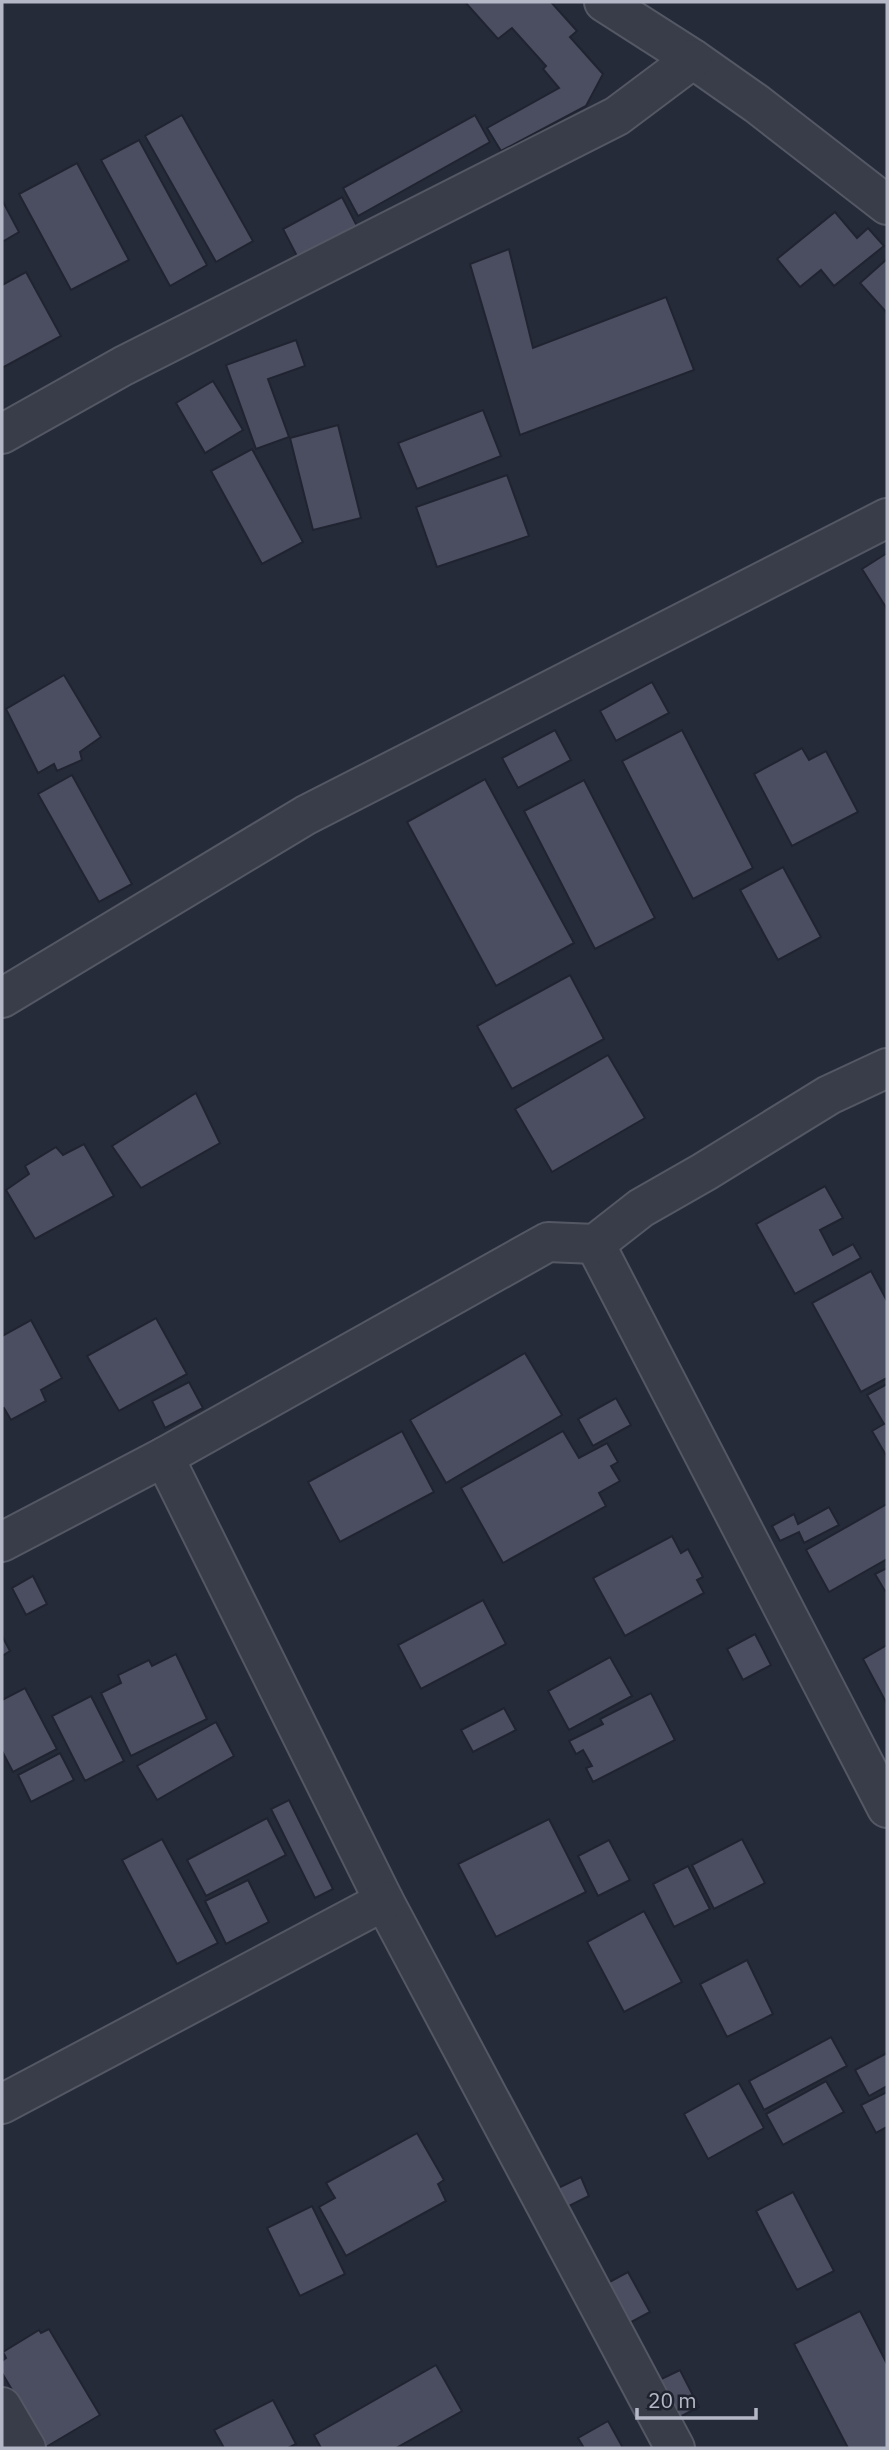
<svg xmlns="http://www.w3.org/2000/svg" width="889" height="2450" font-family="'IBM Plex Sans',sans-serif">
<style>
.building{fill:#4a4e60;stroke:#202431;stroke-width:2}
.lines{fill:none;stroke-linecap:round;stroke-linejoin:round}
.street-casing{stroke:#545865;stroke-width:42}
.street{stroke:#393d4a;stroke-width:38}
</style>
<rect width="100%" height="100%" fill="#262b3a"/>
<!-- building -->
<g class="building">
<polygon points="465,2 551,2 577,31 570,37 603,74 586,106 501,151 487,128 559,88 543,69 546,66 512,28 498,39"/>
<polygon points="182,115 253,241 216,262 145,136"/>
<polygon points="475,115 490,142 358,216 343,188"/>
<polygon points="139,140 207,265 170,286 101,160"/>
<polygon points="77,163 129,260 71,290 19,194"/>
<polygon points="342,197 357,226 298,258 283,229"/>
<polygon points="2,200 19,232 2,242"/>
<polygon points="835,212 857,238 868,228 884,246 834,286 821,270 800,287 777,259"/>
<polygon points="509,249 533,348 666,297 694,370 520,435 470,264"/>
<polygon points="887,259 887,313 860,283"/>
<polygon points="26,272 61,336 2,368 2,285"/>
<polygon points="296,340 305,366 268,379 289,437 256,449 226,365"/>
<polygon points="213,381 243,430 205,453 176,403"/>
<polygon points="483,410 501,456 417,489 398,443"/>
<polygon points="338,425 361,518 313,530 290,438"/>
<polygon points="252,449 303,542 262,564 211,471"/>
<polygon points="507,475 529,536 437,567 416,507"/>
<polygon points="887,553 887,609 862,569"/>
<polygon points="64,675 101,737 80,752 82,760 57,771 54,764 38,773 6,709"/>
<polygon points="652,682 669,713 616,741 600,711"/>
<polygon points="555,730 571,760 518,788 502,758"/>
<polygon points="682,730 753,868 693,899 622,761"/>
<polygon points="802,748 809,760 826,751 858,812 792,846 754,774"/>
<polygon points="72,775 132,884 99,902 38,794"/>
<polygon points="485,779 574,943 496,986 407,822"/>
<polygon points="584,780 655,918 595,949 524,811"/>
<polygon points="783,867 821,937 778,960 740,890"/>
<polygon points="570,975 604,1039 512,1089 477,1026"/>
<polygon points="608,1055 645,1118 552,1172 515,1109"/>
<polygon points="196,1093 220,1143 141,1188 112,1146"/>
<polygon points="84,1144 114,1196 35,1239 6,1190 29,1174 25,1166 56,1147 63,1155"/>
<polygon points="825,1186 843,1218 820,1230 833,1255 853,1244 861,1258 795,1294 756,1224"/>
<polygon points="871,1271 887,1301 887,1378 861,1392 812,1303"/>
<polygon points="156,1318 187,1374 119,1411 87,1356"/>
<polygon points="31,1320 62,1378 41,1390 46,1401 11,1420 4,1408 2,1409 2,1336"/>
<polygon points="525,1353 562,1415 446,1483 410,1420"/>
<polygon points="189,1382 203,1408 165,1428 152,1401"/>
<polygon points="887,1384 887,1457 872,1431 884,1424 867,1395"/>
<polygon points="616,1398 631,1425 593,1446 578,1419"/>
<polygon points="402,1431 434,1492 340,1542 308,1482"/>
<polygon points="563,1431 579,1458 607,1443 618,1462 611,1466 620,1481 599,1493 606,1506 503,1563 461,1488"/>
<polygon points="887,1504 887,1559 829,1592 806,1550"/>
<polygon points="829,1507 839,1525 804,1543 799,1532 780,1541 772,1526 794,1514 798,1524"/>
<polygon points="672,1536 681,1553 688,1549 703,1577 697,1580 704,1593 625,1636 593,1578"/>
<polygon points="887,1568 887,1590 885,1591 875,1574"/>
<polygon points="33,1576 47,1604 26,1615 12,1588"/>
<polygon points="483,1600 506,1644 421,1689 398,1645"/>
<polygon points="755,1634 771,1665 743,1680 727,1649"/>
<polygon points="2,1636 10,1651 2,1656"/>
<polygon points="887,1645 887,1704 863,1659"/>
<polygon points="176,1654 207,1719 131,1756 101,1693 121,1683 118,1675 149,1660 152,1666"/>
<polygon points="610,1657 632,1696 569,1730 548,1691"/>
<polygon points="25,1688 57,1749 13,1772 2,1751 2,1700"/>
<polygon points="651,1693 675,1740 593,1782 586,1768 592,1766 583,1750 576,1754 569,1741 603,1724 600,1719"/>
<polygon points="91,1696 124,1761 85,1781 52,1716"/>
<polygon points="504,1708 516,1730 473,1752 461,1730"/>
<polygon points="216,1722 234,1756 157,1800 137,1766"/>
<polygon points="60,1753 74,1780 31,1802 18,1775"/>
<polygon points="289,1800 333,1889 315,1898 271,1809"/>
<polygon points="267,1818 286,1855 206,1896 187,1860"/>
<polygon points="549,1819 586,1892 496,1937 458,1864"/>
<polygon points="162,1839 218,1943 177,1964 122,1860"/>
<polygon points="742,1839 765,1883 714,1909 692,1865"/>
<polygon points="609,1840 630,1880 598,1896 578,1856"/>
<polygon points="688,1866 710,1909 674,1927 653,1884"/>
<polygon points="248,1880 269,1922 226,1944 205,1901"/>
<polygon points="644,1911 682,1982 624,2012 587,1942"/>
<polygon points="747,1960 773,2014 727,2037 700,1984"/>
<polygon points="831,2037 847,2066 764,2110 749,2081"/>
<polygon points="887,2053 887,2086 869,2096 855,2070"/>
<polygon points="826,2081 844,2112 783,2145 766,2114"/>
<polygon points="739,2083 764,2128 708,2159 684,2114"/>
<polygon points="887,2092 887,2127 876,2133 861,2105"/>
<polygon points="417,2133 444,2180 438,2184 446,2201 346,2256 319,2207 335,2198 326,2183"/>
<polygon points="581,2177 589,2196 565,2208 556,2189"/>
<polygon points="793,2192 834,2271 797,2290 756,2211"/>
<polygon points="312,2206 345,2274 300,2296 267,2228"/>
<polygon points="628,2272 650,2312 622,2327 600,2287"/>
<polygon points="860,2311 887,2364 887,2448 848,2448 794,2344"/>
<polygon points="49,2329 100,2415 46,2447 2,2373 2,2361 6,2358 3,2352 39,2330 41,2333"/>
<polygon points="436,2365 462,2411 396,2448 321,2448 314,2435"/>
<polygon points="680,2370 699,2407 672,2421 653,2383"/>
<polygon points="273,2400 296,2444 288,2448 224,2448 214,2430"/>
<polygon points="608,2421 623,2448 584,2448 578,2438"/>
</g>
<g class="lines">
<!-- street casing -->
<g class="street-casing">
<g id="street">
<polyline points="604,2 693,59 757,104 887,205"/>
<polyline points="2,434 123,366 617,116 693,59"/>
<polyline points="2,998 306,815 887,518"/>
<polyline points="595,1244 887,1808"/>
<polyline points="164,1457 384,1901 675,2448"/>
<polyline points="2,1542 164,1457 548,1242 595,1244 641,1208 704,1172 829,1095 887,1068"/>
<polyline points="2,2104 384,1901"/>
<polyline points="2,2407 26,2448"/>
</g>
</g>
<!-- street -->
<use href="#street" class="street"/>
</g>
<!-- border -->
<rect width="889" height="2450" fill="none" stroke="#b5b8c6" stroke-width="7"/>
<!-- scale -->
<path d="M637 2408v10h119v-10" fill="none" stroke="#b5b8c6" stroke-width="3.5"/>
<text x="648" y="2408" font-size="21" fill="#b5b8c6" stroke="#1e222f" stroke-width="5" paint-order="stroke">20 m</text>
</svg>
